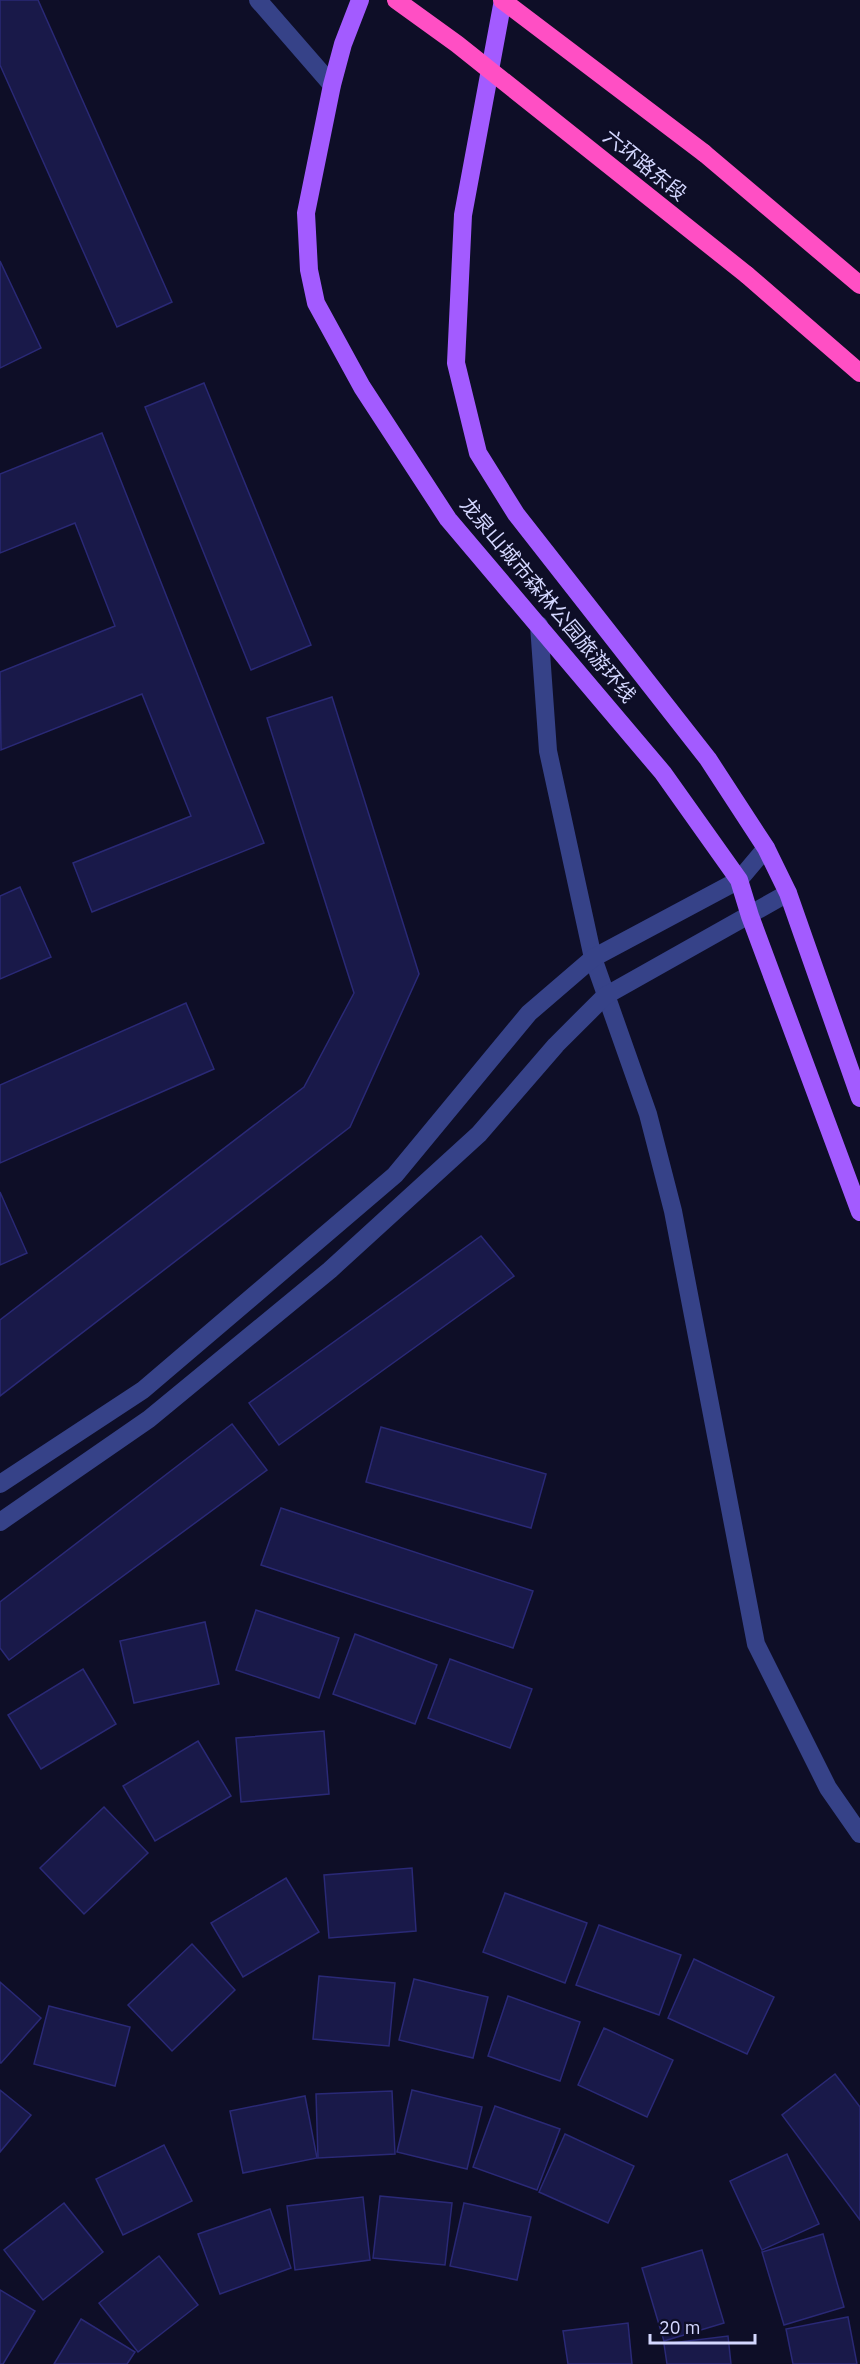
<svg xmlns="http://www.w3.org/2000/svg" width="860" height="2364" font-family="'IBM Plex Sans','Noto Sans SC',sans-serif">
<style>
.building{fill:#191949;stroke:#2a2976;stroke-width:1.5}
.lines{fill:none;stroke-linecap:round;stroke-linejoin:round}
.minor{stroke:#364288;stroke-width:18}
.major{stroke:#a35bff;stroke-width:18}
.highway{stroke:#ff4fc4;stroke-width:18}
.highway-bridge{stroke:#ff4fc4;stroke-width:18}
.labels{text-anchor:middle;stroke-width:4.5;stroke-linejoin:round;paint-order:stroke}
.street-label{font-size:20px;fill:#d4d7ff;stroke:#0e0e27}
</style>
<rect width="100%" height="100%" fill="#0e0e27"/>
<!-- building -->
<g class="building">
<polygon points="0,0 38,0 172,302 117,327 0,65"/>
<polygon points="0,261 41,348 0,368"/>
<polygon points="204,383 311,645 251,670 145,407"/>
<polygon points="102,433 264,843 92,912 73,863 191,816 142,694 1,750 0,672 115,626 75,523 0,553 0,474"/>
<polygon points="332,697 419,974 350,1127 0,1396 0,1320 304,1087 354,993 267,718"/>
<polygon points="20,887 51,957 0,979 0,896"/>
<polygon points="186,1003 214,1069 0,1163 0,1085"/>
<polygon points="0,1192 27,1253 0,1265"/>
<polygon points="481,1236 514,1276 279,1445 249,1403"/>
<polygon points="232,1424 267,1470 9,1660 0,1648 0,1602"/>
<polygon points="381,1427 546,1474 531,1528 366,1482"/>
<polygon points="281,1508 533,1591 513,1648 261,1565"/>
<polygon points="256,1610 339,1638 319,1698 236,1670"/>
<polygon points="205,1622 219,1684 134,1703 120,1641"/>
<polygon points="355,1634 437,1665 415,1724 333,1694"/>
<polygon points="450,1659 532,1689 510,1748 428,1718"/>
<polygon points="83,1669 116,1724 41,1769 8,1715"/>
<polygon points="324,1731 329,1794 241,1802 236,1738"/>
<polygon points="198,1741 231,1796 155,1841 123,1786"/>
<polygon points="104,1807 148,1853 84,1914 40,1868"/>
<polygon points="412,1868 416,1931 329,1938 324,1875"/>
<polygon points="286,1878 319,1932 243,1977 211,1923"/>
<polygon points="505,1893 587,1923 565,1983 483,1952"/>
<polygon points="599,1925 681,1955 659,2015 576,1985"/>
<polygon points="192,1944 235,1990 172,2051 128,2005"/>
<polygon points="694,1959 774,1997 747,2054 668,2018"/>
<polygon points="319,1976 395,1983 389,2046 313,2039"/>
<polygon points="414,1979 488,1997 473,2058 399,2040"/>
<polygon points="0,1982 41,2018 1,2063 0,2063"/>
<polygon points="508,1996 580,2022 560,2081 488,2056"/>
<polygon points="49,2006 130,2027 115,2086 34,2064"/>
<polygon points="604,2028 673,2060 647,2117 578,2085"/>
<polygon points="835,2074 860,2107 860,2220 782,2115"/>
<polygon points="0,2090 31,2115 0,2152"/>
<polygon points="412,2090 482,2107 467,2169 397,2152"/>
<polygon points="392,2091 395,2154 318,2158 316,2094"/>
<polygon points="305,2096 317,2158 243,2173 230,2111"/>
<polygon points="495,2106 560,2129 537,2190 473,2167"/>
<polygon points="565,2134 634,2166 608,2223 539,2192"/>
<polygon points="164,2145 192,2201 123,2235 96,2179"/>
<polygon points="787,2154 819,2224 762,2250 730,2181"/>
<polygon points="380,2196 452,2203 445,2265 373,2258"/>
<polygon points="363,2197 370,2260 295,2270 287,2206"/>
<polygon points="64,2203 103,2252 43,2300 4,2250"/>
<polygon points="464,2203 531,2217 517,2280 450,2266"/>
<polygon points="270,2209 291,2268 220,2294 198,2234"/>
<polygon points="823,2234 844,2307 784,2325 762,2252"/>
<polygon points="702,2250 724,2323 664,2341 642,2268"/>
<polygon points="159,2256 198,2305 138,2352 99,2303"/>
<polygon points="0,2290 35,2311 3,2364 0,2364"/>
<polygon points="848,2317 857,2364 793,2364 786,2329"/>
<polygon points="81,2319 135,2352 127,2364 54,2364"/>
<polygon points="628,2323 632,2364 568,2364 563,2331"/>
<polygon points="728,2336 731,2364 667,2364 664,2344"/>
</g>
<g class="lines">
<!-- minor -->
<g class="minor">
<polyline points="258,0 332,85"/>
<polyline points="539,625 548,751 593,958 648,1114 673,1211 756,1644 828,1788 860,1834"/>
<polyline points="0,1484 143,1390 395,1175 529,1013 593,958 739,880 766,848"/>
<polyline points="0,1522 149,1419 330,1270 479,1134 556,1045 605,996 788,893"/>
</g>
<!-- major -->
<g class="major">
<polyline points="360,0 343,44 332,85 306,213 309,270 316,303 362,387 448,519 663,773 739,880 750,916 860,1212"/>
<polyline points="503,0 463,215 456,363 478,453 516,514 708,759 766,848 788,893 860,1098"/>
</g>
<!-- highway -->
<g class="highway">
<polyline points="704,153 860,285"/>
<polyline points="747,275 860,373"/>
</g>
<!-- highway-bridge -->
<g class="highway-bridge">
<polyline points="396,0 457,44 747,275"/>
<polyline points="502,0 704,153"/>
</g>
</g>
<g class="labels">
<!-- street labels -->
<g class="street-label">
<text transform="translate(645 165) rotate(39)" y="7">六环路东段</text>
<text transform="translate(548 600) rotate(50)" y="7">龙泉山城市森林公园旅游环线</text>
</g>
</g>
<!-- scale -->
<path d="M650 2334v9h105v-9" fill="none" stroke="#d4d7ff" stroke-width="3"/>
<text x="659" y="2334" font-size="18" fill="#d4d7ff" stroke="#0e0e27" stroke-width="4.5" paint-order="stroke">20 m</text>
</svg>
